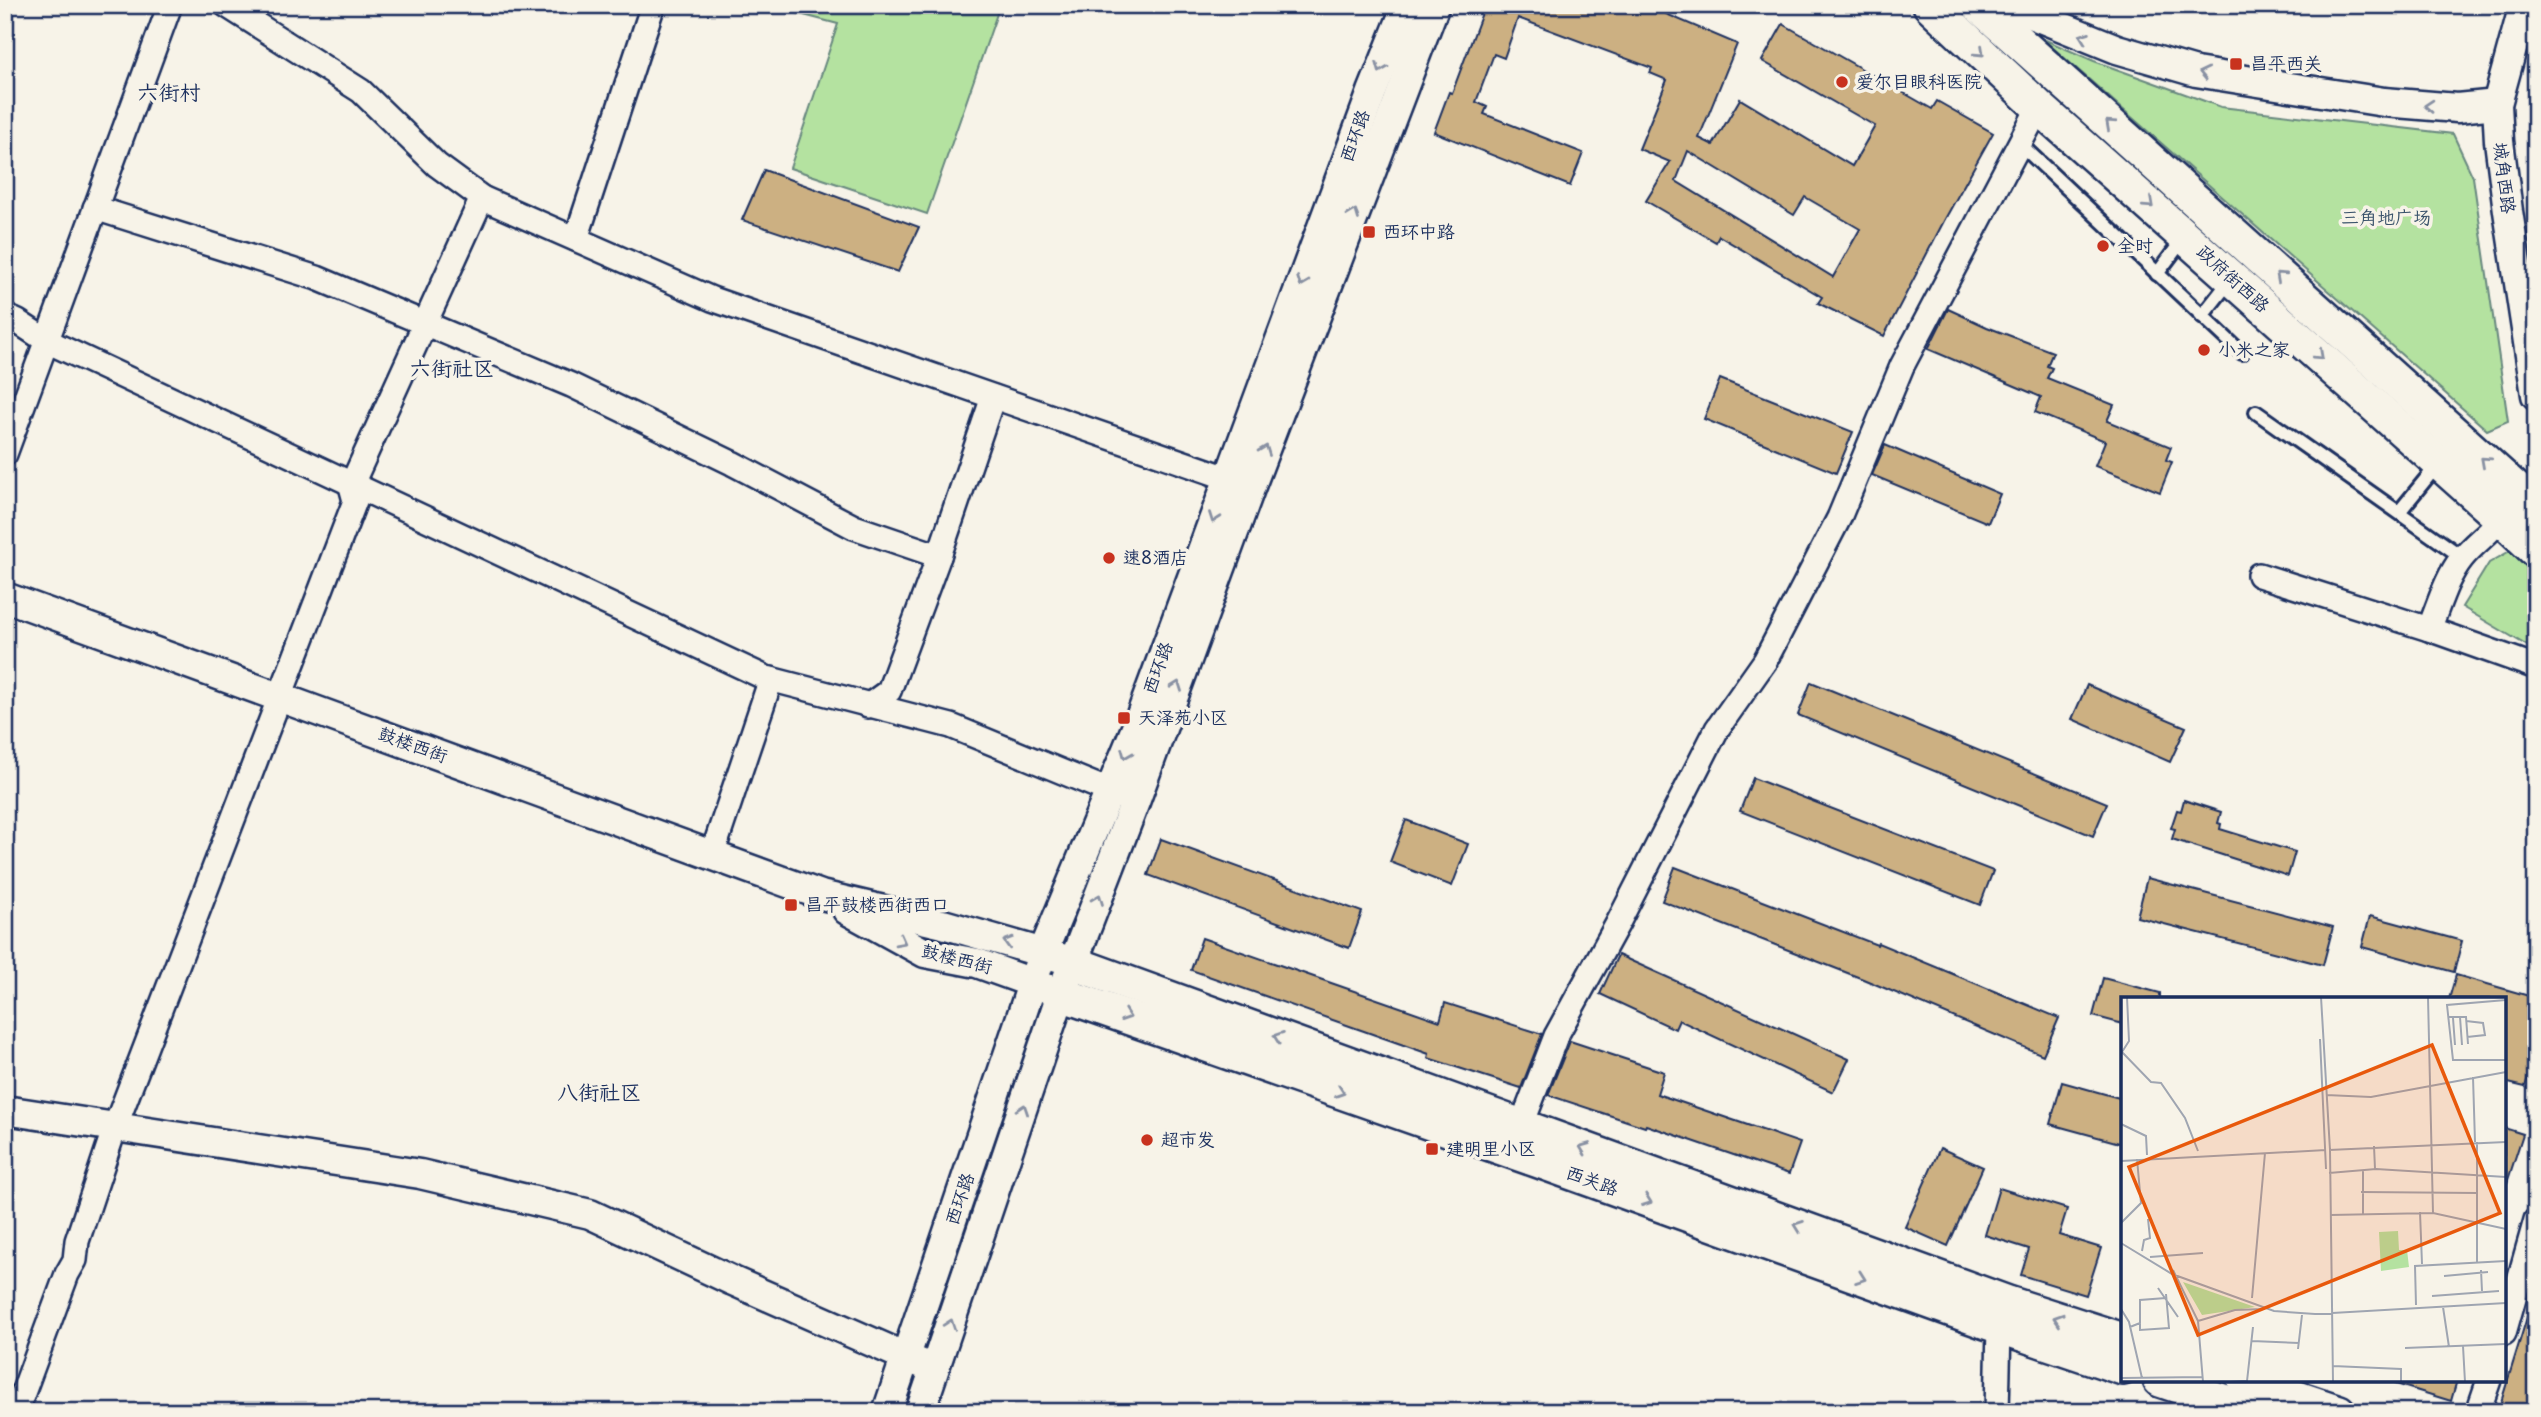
<svg xmlns="http://www.w3.org/2000/svg" width="2541" height="1417" font-family="'Playpen Sans','LXGW WenKai TC',sans-serif">
<style>
.green{fill:#b4e2a0;stroke:#68887f;stroke-width:2}
.building{fill:#ccb082;stroke:#1b2f5e;stroke-width:2;fill-rule:evenodd}
.lines{fill:none;stroke-linecap:round;stroke-linejoin:round}
.service-casing{stroke:#1b2f5e;stroke-width:18}
.minor-casing{stroke:#1b2f5e;stroke-width:28}
.tertiary-casing{stroke:#1b2f5e;stroke-width:33}
.secondary-casing{stroke:#1b2f5e;stroke-width:38}
.service{stroke:#f7f3e8;stroke-width:12}
.minor{stroke:#f7f3e8;stroke-width:23}
.tertiary{stroke:#f7f3e8;stroke-width:28}
.secondary{stroke:#f7f3e8;stroke-width:33}
.oneway{stroke:#8991a3}
.poi-dot{fill:#c8321e;stroke:#f7f3e8;stroke-width:2.5}
.labels{text-anchor:middle;stroke-width:7;stroke-linejoin:round;paint-order:stroke}
.poi-label{font-size:18px;fill:#1b2f5e;stroke:#f7f3e8;text-anchor:start}
.street-label{font-size:18px;fill:#1b2f5e;stroke:#f7f3e8}
.park-label{font-size:18px;fill:#3a536b;stroke:#f7f3e8}
.quarter-label{font-size:21px;fill:#1b2f5e;stroke:#f7f3e8}
.inset-road{fill:none;stroke:#9fa5b1;stroke-width:2}
.view{fill:#e8590c;fill-opacity:0.15;stroke:#e8590c;stroke-width:3.5}
.inset-edge{fill:none;stroke:#1b2f5e;stroke-width:3.5}
</style>
<rect width="100%" height="100%" fill="#f7f3e8"/>
<filter id="ink" filterUnits="userSpaceOnUse"><feTurbulence type="fractalNoise" baseFrequency=".0143" numOctaves="2"/><feDisplacementMap in="SourceGraphic" scale="14" xChannelSelector="R" yChannelSelector="G"/><feConvolveMatrix kernelMatrix="1 2 1 2 8 2 1 2 1" color-interpolation-filters="sRGB"/></filter>
<g filter="url(#ink)">
<!-- green -->
<g class="green">
<polygon points="774,5 1000,5 927,214 790,168 838,24 773,7"/>
<polygon points="2043,39 2094,61 2221,107 2453,134 2473,177 2508,421 2487,430"/>
<polygon points="2510,551 2536,576 2536,651 2462,607 2489,563"/>
</g>
<!-- building -->
<g class="building">
<path d="M1485,5H1669L1666,14L1737,44L1699,138L1713,145L1740,99L1852,166L1875,126L1762,61L1783,24L1932,109L1937,101L1993,133L1945,219L1884,336L1818,303L1822,297L1719,236L1716,242L1646,201L1670,162L1639,149L1667,80L1650,73L1652,68L1518,18L1504,58L1494,54L1476,102L1487,107L1484,114L1583,153L1570,186L1434,132L1449,92L1452,93ZM1688,151L1794,215L1805,197L1860,229L1833,277L1676,181Z"/>
<polygon points="764,170 919,227 898,272 742,220"/>
<polygon points="1948,309 1987,327 2053,352 2047,366 2052,368 2047,378 2114,405 2107,421 2171,447 2166,460 2172,462 2160,492 2095,466 2105,441 2035,412 2041,397 1928,349"/>
<polygon points="1720,379 1853,432 1836,473 1704,419"/>
<polygon points="1885,445 2000,494 1988,523 1872,475"/>
<polygon points="1811,682 2107,803 2093,836 1798,715"/>
<polygon points="2087,685 2186,727 2170,762 2072,719"/>
<polygon points="1753,778 1993,871 1980,905 1740,811"/>
<polygon points="2184,800 2221,812 2218,823 2221,824 2220,829 2295,852 2288,876 2172,839 2175,829 2171,828 2177,810 2181,811"/>
<polygon points="1406,820 1468,844 1452,886 1390,862"/>
<polygon points="1161,839 1362,912 1349,948 1148,875"/>
<polygon points="1675,867 1877,945 1878,943 2059,1018 2043,1055 1863,979 1662,901"/>
<polygon points="2147,878 2333,927 2323,965 2137,917"/>
<polygon points="2370,916 2462,941 2454,972 2362,947"/>
<polygon points="1202,938 1440,1021 1445,1003 1542,1034 1521,1088 1428,1058 1429,1054 1191,970"/>
<polygon points="1618,955 1849,1059 1833,1092 1679,1020 1675,1029 1600,994"/>
<polygon points="2456,975 2536,998 2536,1050 2525,1087 2504,1082 2504,999 2449,999"/>
<polygon points="2103,978 2160,993 2160,999 2123,999 2123,1024 2093,1016"/>
<polygon points="1570,1041 1664,1072 1657,1094 1800,1143 1789,1174 1646,1125 1645,1127 1548,1095"/>
<polygon points="2062,1082 2123,1099 2123,1144 2050,1124"/>
<polygon points="2504,1128 2523,1134 2507,1183 2504,1183"/>
<polygon points="1940,1148 1983,1167 1948,1246 1905,1227"/>
<polygon points="1999,1188 2067,1209 2059,1235 2101,1248 2086,1295 2021,1275 2029,1249 1985,1235"/>
<polygon points="2532,1301 2536,1301 2536,1412 2498,1412"/>
<polygon points="2397,1380 2457,1380 2451,1401 2396,1384"/>
</g>
<g class="lines">
<!-- service casing -->
<g class="service-casing">
<g id="service">
<polyline points="2019,143 2242,353"/>
<polyline points="2157,274 2184,238"/>
<polyline points="2202,316 2232,278"/>
<polyline points="2256,412 2462,557"/>
<polyline points="2399,512 2439,463"/>
</g>
</g>
<!-- minor casing -->
<g class="minor-casing">
<g id="minor">
<polyline points="226,5 361,91 437,165 482,198 712,299 1245,484"/>
<polyline points="95,208 317,278 571,385 732,463 854,527 939,556"/>
<polyline points="576,239 653,5"/>
<polyline points="5,316 18,322 47,341 766,678 951,726 1126,798"/>
<polyline points="5,454 170,5"/>
<polyline points="2259,575 2429,629 2536,667"/>
<path d="M2429,629C2439,605 2446,578 2462,558C2474,543 2490,533 2501,518"/>
<polyline points="868,706 889,691 939,556 993,397"/>
<polyline points="712,855 771,679"/>
<polyline points="1522,1124 1556,1036 1618,923 1717,729 1765,661 1839,518 1902,366 2039,107"/>
<polyline points="2504,1333 2536,1220"/>
<polyline points="16,1412 67,1274 75,1260 77,1241 115,1127 355,501 351,486 482,198"/>
<polyline points="1997,1412 1999,1327"/>
<polyline points="2478,1412 2489,1380"/>
</g>
</g>
<!-- tertiary casing -->
<g class="tertiary-casing">
<g id="tertiary">
<polyline points="2008,5 2117,49 2196,72 2384,102 2457,108 2497,104"/>
<polyline points="2524,5 2497,104 2499,141 2508,211 2536,395"/>
<polyline points="5,597 821,895 943,924 1061,958"/>
<polyline points="847,910 925,953 977,963 1049,989"/>
<polyline points="5,1110 420,1174 590,1214 733,1281 922,1364"/>
<polyline points="887,1412 1043,952 1138,723 1372,92 1407,5"/>
<polyline points="920,1412 1061,994 1135,802 1251,486 1435,5"/>
</g>
</g>
<!-- secondary casing -->
<g class="secondary-casing">
<g id="secondary">
<polyline points="1930,5 2039,107 2501,518 2536,551"/>
<polyline points="1978,5 2536,507"/>
<polyline points="1073,963 2008,1303 2123,1340"/>
<polyline points="1061,994 1539,1161 1986,1322 2123,1368"/>
<polyline points="2160,1380 2256,1412"/>
<polyline points="2244,1380 2339,1412"/>
</g>
</g>
<!-- service -->
<use href="#service" class="service"/>
<!-- minor -->
<use href="#minor" class="minor"/>
<!-- tertiary -->
<use href="#tertiary" class="tertiary"/>
<!-- secondary -->
<use href="#secondary" class="secondary"/>
</g>
<!-- one-way arrows -->
<defs><path id="oneway-chevron" d="M-2-3.5L2.5 0L-2 3.5" fill="none" stroke-width="1.6" stroke-linecap="round" stroke-linejoin="round" transform="scale(1.75)"/></defs>
<g class="oneway">
<use href="#oneway-chevron" transform="translate(2084 37) rotate(-160)"/>
<use href="#oneway-chevron" transform="translate(1980 52) rotate(43)"/>
<use href="#oneway-chevron" transform="translate(1381 68) rotate(112)"/>
<use href="#oneway-chevron" transform="translate(2204 73) rotate(-168)"/>
<use href="#oneway-chevron" transform="translate(2429 106) rotate(-176)"/>
<use href="#oneway-chevron" transform="translate(2110 124) rotate(-138)"/>
<use href="#oneway-chevron" transform="translate(2149 204) rotate(42)"/>
<use href="#oneway-chevron" transform="translate(1354 214) rotate(-69)"/>
<use href="#oneway-chevron" transform="translate(2280 276) rotate(-138)"/>
<use href="#oneway-chevron" transform="translate(1302 282) rotate(111)"/>
<use href="#oneway-chevron" transform="translate(2319 355) rotate(42)"/>
<use href="#oneway-chevron" transform="translate(1265 450) rotate(-69)"/>
<use href="#oneway-chevron" transform="translate(2485 461) rotate(-138)"/>
<use href="#oneway-chevron" transform="translate(1214 518) rotate(110)"/>
<use href="#oneway-chevron" transform="translate(1177 686) rotate(-70)"/>
<use href="#oneway-chevron" transform="translate(1126 754) rotate(112)"/>
<use href="#oneway-chevron" transform="translate(1098 899) rotate(-69)"/>
<use href="#oneway-chevron" transform="translate(901 941) rotate(28)"/>
<use href="#oneway-chevron" transform="translate(1008 942) rotate(-164)"/>
<use href="#oneway-chevron" transform="translate(1126 1016) rotate(19)"/>
<use href="#oneway-chevron" transform="translate(1278 1037) rotate(-160)"/>
<use href="#oneway-chevron" transform="translate(1340 1092) rotate(19)"/>
<use href="#oneway-chevron" transform="translate(1023 1109) rotate(-71)"/>
<use href="#oneway-chevron" transform="translate(1584 1148) rotate(-159)"/>
<use href="#oneway-chevron" transform="translate(1647 1201) rotate(20)"/>
<use href="#oneway-chevron" transform="translate(1798 1226) rotate(-160)"/>
<use href="#oneway-chevron" transform="translate(1861 1278) rotate(20)"/>
<use href="#oneway-chevron" transform="translate(2058 1319) rotate(-162)"/>
<use href="#oneway-chevron" transform="translate(950 1324) rotate(-71)"/>
</g>
</g>
<!-- markers -->
<g class="poi-dot">
<rect x="2229" y="57" width="14" height="14" rx="3.5"/>
<circle cx="1842" cy="82" r="7"/>
<rect x="1362" y="225" width="14" height="14" rx="3.5"/>
<circle cx="2103" cy="246" r="7"/>
<circle cx="2204" cy="350" r="7"/>
<circle cx="1109" cy="558" r="7"/>
<rect x="1117" y="711" width="14" height="14" rx="3.5"/>
<rect x="784" y="898" width="14" height="14" rx="3.5"/>
<circle cx="1147" cy="1140" r="7"/>
<rect x="1425" y="1142" width="14" height="14" rx="3.5"/>
</g>
<g class="labels">
<!-- poi labels -->
<g class="poi-label">
<text x="2250" y="70">昌平西关</text>
<text x="1856" y="88">爱尔目眼科医院</text>
<text x="1383" y="238">西环中路</text>
<text x="2117" y="252">全时</text>
<text x="2218" y="356">小米之家</text>
<text x="1123" y="564">速8酒店</text>
<text x="1138" y="724">天泽苑小区</text>
<text x="805" y="911">昌平鼓楼西街西口</text>
<text x="1161" y="1146">超市发</text>
<text x="1446" y="1155">建明里小区</text>
</g>
<!-- street labels -->
<g class="street-label">
<text transform="translate(1355 136) rotate(-70)" y="6">西环路</text>
<text transform="translate(2504 178) rotate(83)" y="6">城角西路</text>
<text transform="translate(2233 279) rotate(42)" y="6">政府街西路</text>
<text transform="translate(1158 668) rotate(-70)" y="6">西环路</text>
<text transform="translate(413 745) rotate(20)" y="6">鼓楼西街</text>
<text transform="translate(957 959) rotate(14)" y="6">鼓楼西街</text>
<text transform="translate(1592 1181) rotate(20)" y="6">西关路</text>
<text transform="translate(960 1199) rotate(-71)" y="6">西环路</text>
</g>
<!-- park labels -->
<g class="park-label">
<text x="2386" y="224">三角地广场</text>
</g>
<!-- quarter labels -->
<g class="quarter-label">
<text x="169" y="100">六街村</text>
<text x="452" y="376">六街社区</text>
<text x="599" y="1100">八街社区</text>
</g>
</g>
<!-- overview -->
<g transform="translate(2121 997)">
<rect width="385" height="385" fill="#f7f3e8"/>
<path d="M277,234L278,253H286L288,270L260,274L258,235ZM62,285L134,310L81,318Z" fill="#b4e2a0"/>
<path class="inset-road" d="M200,0L209,153L212,385M307,0L312,216M385,3L326,8L332,63H385M327,20H345L347,47M339,20L341,48M332,21L334,48M345,24L362,26L364,38L346,40M199,42L205,172M0,54L30,85L40,86L64,121L77,154M1,55L8,44L6,0M352,80L354,145M205,98L250,100L385,75M0,127L25,139L26,158M356,145V265M253,149L254,172M208,153L385,145M0,164L205,153M208,176L255,172L385,180M240,195L357,196M299,215L301,267M242,217V174M209,218L312,216L385,232M0,226L20,206L16,162M0,246L51,277L153,314L194,317L385,306M21,254L23,243L29,241L27,222M29,260L82,256M52,273L77,324L82,385M360,273L361,294M323,279L367,275M37,291L57,320M311,299L378,294M131,301L144,156M295,308L294,269L385,264M322,310L328,350M0,312L8,325L21,381M77,324L114,313L142,312M19,327V333L48,331L45,297M9,330L19,326V303L45,301M131,344L178,346M342,349L344,385M284,351L385,347M177,352L181,318M212,369L280,372V385M0,381L82,380M109,385L126,384L132,330"/>
<path class="view" d="M311,48L379,216L77,338L8,170Z"/>
<rect width="385" height="385" class="inset-edge"/>
</g>
<!-- margin -->
<rect width="2541" height="1417" fill="none" stroke="#f7f3e8" stroke-width="28"/>
<rect x="14" y="14" width="2513" height="1389" fill="none" stroke="#1b2f5e" stroke-width="2.5" filter="url(#ink)"/>
</svg>
